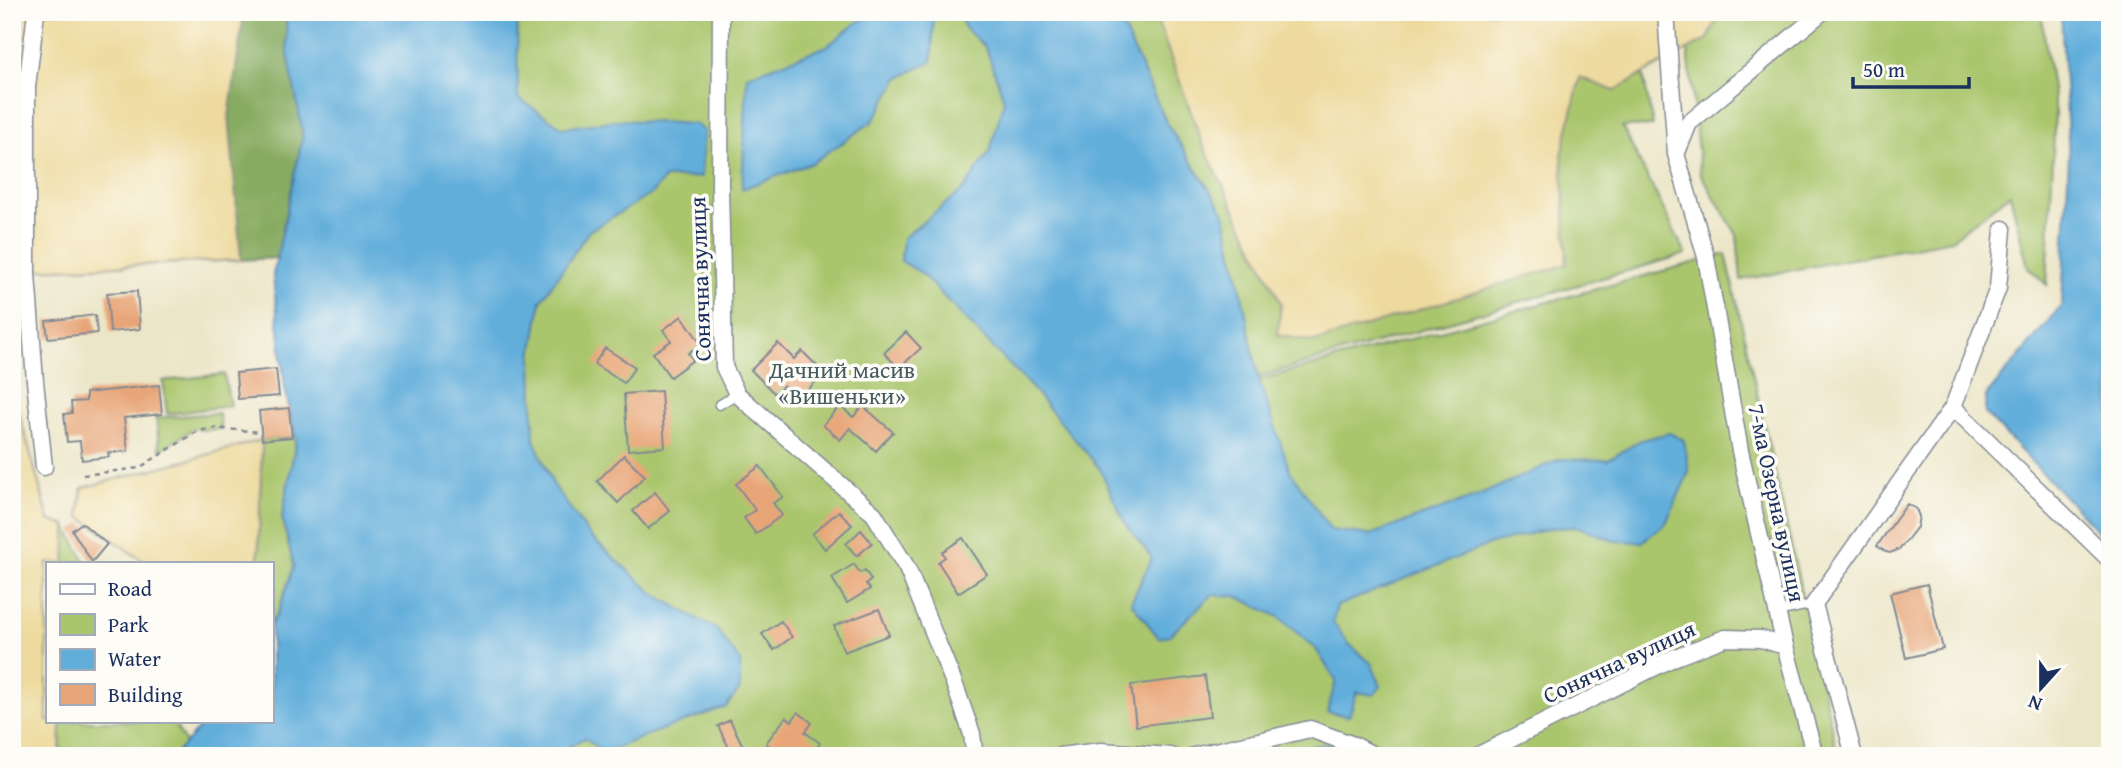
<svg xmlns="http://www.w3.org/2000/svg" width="2122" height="768" font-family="'Gentium Book Plus',serif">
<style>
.green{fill:#aac66d;stroke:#627a66;stroke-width:2}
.forest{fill:#87ab60;stroke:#516d5f;stroke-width:2}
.sand{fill:#eeda9e;stroke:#84847e;stroke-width:2}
.water{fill:#62aedb;stroke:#3e6e9c;stroke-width:2}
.building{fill:#e8a678}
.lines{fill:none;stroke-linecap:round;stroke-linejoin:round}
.service-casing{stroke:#848a93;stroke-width:11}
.minor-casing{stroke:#848a93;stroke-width:19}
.path{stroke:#848a93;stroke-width:2.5;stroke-dasharray:5 5;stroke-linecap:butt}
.service{stroke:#fff;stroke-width:8}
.minor{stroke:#fff;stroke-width:16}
.labels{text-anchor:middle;stroke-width:7;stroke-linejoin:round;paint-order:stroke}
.street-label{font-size:23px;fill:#1b2f5e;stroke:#fdfcf7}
.park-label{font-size:23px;fill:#465c62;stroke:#fdfcf7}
</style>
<rect width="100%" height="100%" fill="#fdfcf7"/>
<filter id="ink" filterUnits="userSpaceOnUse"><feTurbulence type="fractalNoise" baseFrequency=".0143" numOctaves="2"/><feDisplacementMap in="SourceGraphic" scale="14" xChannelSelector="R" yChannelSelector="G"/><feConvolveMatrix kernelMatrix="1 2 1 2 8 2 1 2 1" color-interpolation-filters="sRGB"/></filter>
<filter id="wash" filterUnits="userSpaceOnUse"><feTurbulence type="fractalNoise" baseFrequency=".00686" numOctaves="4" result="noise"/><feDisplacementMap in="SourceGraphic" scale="28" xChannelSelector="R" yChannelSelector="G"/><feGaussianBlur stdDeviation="1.57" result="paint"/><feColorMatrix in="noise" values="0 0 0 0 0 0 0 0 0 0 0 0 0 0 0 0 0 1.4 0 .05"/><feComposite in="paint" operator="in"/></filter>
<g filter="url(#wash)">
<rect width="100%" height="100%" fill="#ece6c8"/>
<!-- green -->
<g class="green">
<polygon points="475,12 1115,12 1233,387 1726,254 1838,756 248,756 468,525"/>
<polygon points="1119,12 1154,12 1204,147 1281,303 1278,335 1566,264 1562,155 1580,76 1614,91 1643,74 1653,126 1622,127 1686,254 1258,377 1240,284 1224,212 1167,124 1125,32"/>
<polygon points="1720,12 2041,12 2055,110 2047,285 2028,267 2010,194 1951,240 1741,280 1737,235 1700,173 1688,49 1708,39"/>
<polygon points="224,374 230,406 167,414 163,381"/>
<polygon points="219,413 221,429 201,430 195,428 160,450 156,418"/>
<polygon points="295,434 296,440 282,518 294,566 278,612 271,624 271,563 258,563 262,440 292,437"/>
<polygon points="66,526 86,563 65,563"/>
<polygon points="61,721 173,721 186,744 174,756 60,756"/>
</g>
<!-- forest -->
<polygon class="forest" points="244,12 286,12 287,48 303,135 277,258 241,260 229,116"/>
<!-- sand -->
<g class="sand">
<polygon points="12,12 244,12 229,116 241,260 15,271 12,312"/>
<polygon points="1154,12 1720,12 1708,39 1643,74 1614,91 1580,77 1562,155 1567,264 1315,342 1278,335 1281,303 1204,147"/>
<polygon points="12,387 49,520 66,526 65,563 47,563 47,721 61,721 60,756 12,756"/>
<polygon points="262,440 258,563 146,563 79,516 82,488"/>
</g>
<!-- water -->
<g class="water">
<polygon points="286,12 517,12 518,98 563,128 618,120 695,124 704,131 701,177 665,178 651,194 589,231 541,301 532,357 534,440 554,486 590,536 653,593 717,630 740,661 740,689 726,707 652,733 604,753 585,738 553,756 174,756 205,721 271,721 271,624 278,612 294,566 282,518 296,440 285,388 273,275 303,135 287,48"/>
<polygon points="887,12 934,12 932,61 899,78 873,121 812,163 742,189 747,76 827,46 859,21"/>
<polygon points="958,12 1119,12 1125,32 1167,124 1224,212 1240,284 1258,377 1290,471 1331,530 1370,535 1480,495 1560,459 1608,460 1641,440 1669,433 1684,440 1689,472 1666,523 1642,542 1614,541 1579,527 1552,528 1491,544 1337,606 1333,622 1349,644 1371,663 1381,686 1374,695 1357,692 1349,716 1327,712 1336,681 1316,649 1279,617 1236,596 1212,595 1170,635 1159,638 1131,602 1152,558 1125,523 1100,469 1033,389 921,273 901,261 903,238 964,189 990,151 1004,100 986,48 965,28"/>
<polygon points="2061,12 2110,12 2110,544 1985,413 1986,396 2062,305 2069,156"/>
<polygon points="1338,743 1354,756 1270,756 1301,747"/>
</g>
<g id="blocks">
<!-- building -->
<g class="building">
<polygon points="137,291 140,329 110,332 107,293"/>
<polygon points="95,315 97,333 48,338 46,321"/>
<polygon points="682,316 701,344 688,353 693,360 670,377 653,353 671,341 663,330"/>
<polygon points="906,332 921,348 899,368 884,353"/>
<polygon points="778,343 794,359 802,351 824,373 798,400 783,386 775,394 751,370"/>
<polygon points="605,348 635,367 624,383 594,364"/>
<polygon points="276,369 279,396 238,399 236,373"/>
<polygon points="159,385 162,414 124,418 128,451 108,453 109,457 82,460 80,441 67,442 64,414 72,413 71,402 86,401 86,393"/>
<polygon points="661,391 665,447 628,450 624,394"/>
<polygon points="840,406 853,417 863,406 893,432 876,451 850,428 840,440 823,425"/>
<polygon points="289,408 292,437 262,440 259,411"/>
<polygon points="624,455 645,476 618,503 597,481"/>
<polygon points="760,466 783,497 773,503 782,515 756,534 744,518 755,510 736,484"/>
<polygon points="655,492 670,511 648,529 633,511"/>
<polygon points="1907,504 1916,509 1919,516 1917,527 1900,549 1890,553 1886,552 1877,546"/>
<polygon points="839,511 852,525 825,549 812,534"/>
<polygon points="82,523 107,544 92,562 72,530"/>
<polygon points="861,530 872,543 857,556 846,544"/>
<polygon points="963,538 987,574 958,593 938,562 945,557 942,552"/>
<polygon points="854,564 860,573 865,570 871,580 866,584 870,589 847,603 832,578"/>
<polygon points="1927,584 1943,649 1906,658 1890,593"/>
<polygon points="879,609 889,635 844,652 834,626"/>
<polygon points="781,621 792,637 774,650 762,634"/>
<polygon points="1205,676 1210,717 1136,726 1131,685"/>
<polygon points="798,712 812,723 805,732 820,743 811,756 766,756 772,748 766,743 786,717 792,721"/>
<polygon points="730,720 748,756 733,756 718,726"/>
</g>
</g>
</g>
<g filter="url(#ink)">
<use href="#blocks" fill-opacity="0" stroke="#848a93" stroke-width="2"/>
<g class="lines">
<!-- service casing -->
<g class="service-casing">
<g id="service">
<polyline points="719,405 737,394"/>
<polyline points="1777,612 1814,604"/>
</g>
</g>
<!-- minor casing -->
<g class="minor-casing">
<g id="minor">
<polyline points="36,12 27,87 27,274 35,381 44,467"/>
<polyline points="721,12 720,185 724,367 737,394 874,514 907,568 954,683 972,734 974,751"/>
<polyline points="1666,12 1676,154 1706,257 1740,451 1785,646 1815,756"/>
<polyline points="1677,152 1689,123 1822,12"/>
<polyline points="1953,407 2110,560"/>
<polyline points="1060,756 1101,751 1170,756"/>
<polyline points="1194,756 1310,729 1356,746 1375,756"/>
<polyline points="1477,756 1673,658 1725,638 1761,639 1785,646"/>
<polyline points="1854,756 1814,604 1953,407 1998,288 2003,229"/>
</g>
</g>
<!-- path -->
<polyline class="path" points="83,475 139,468 198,431 214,428 261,432"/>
<!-- service -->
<use href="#service" class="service"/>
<!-- minor -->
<use href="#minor" class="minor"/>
</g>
</g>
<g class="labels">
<!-- street labels -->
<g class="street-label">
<text transform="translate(700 279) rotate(-92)" y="8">Сонячна вулиця</text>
<text transform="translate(1777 503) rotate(78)" y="8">7-ма Озерна вулиця</text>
<text transform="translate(1619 662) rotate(-25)" y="8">Сонячна вулиця</text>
</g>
<!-- park labels -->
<g class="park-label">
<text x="842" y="378">Дачний масив<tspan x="842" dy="26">«Вишеньки»</tspan></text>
</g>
</g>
<!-- margin -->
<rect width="2122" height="768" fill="none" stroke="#fdfcf7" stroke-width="42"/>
<!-- legend -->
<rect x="46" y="562" width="228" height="161" fill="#fdfcf7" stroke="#a3aaba" stroke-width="2"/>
<rect x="60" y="584" width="35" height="10" fill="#ffffff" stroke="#a3aaba" stroke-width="2"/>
<text x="108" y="596" font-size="21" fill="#1b2f5e">Road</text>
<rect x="60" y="614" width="35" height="21" fill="#aac66d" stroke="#a3aaba" stroke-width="2"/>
<text x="108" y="632" font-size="21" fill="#1b2f5e">Park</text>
<rect x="60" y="649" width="35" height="21" fill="#62aedb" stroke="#a3aaba" stroke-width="2"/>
<text x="108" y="666" font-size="21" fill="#1b2f5e">Water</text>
<rect x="60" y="684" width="35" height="21" fill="#e8a678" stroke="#a3aaba" stroke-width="2"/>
<text x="108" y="702" font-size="21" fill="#1b2f5e">Building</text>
<!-- north arrow -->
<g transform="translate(2041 688) rotate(201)" stroke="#fdfcf7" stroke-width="5" paint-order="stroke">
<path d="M0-5L12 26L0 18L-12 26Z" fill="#1b2f5e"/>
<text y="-10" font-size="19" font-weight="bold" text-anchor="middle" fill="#1b2f5e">N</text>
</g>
<!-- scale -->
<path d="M1853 77v10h116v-10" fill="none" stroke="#1b2f5e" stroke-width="3.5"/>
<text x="1863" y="77" font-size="21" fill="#1b2f5e" stroke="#fdfcf7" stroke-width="5" paint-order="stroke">50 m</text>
</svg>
